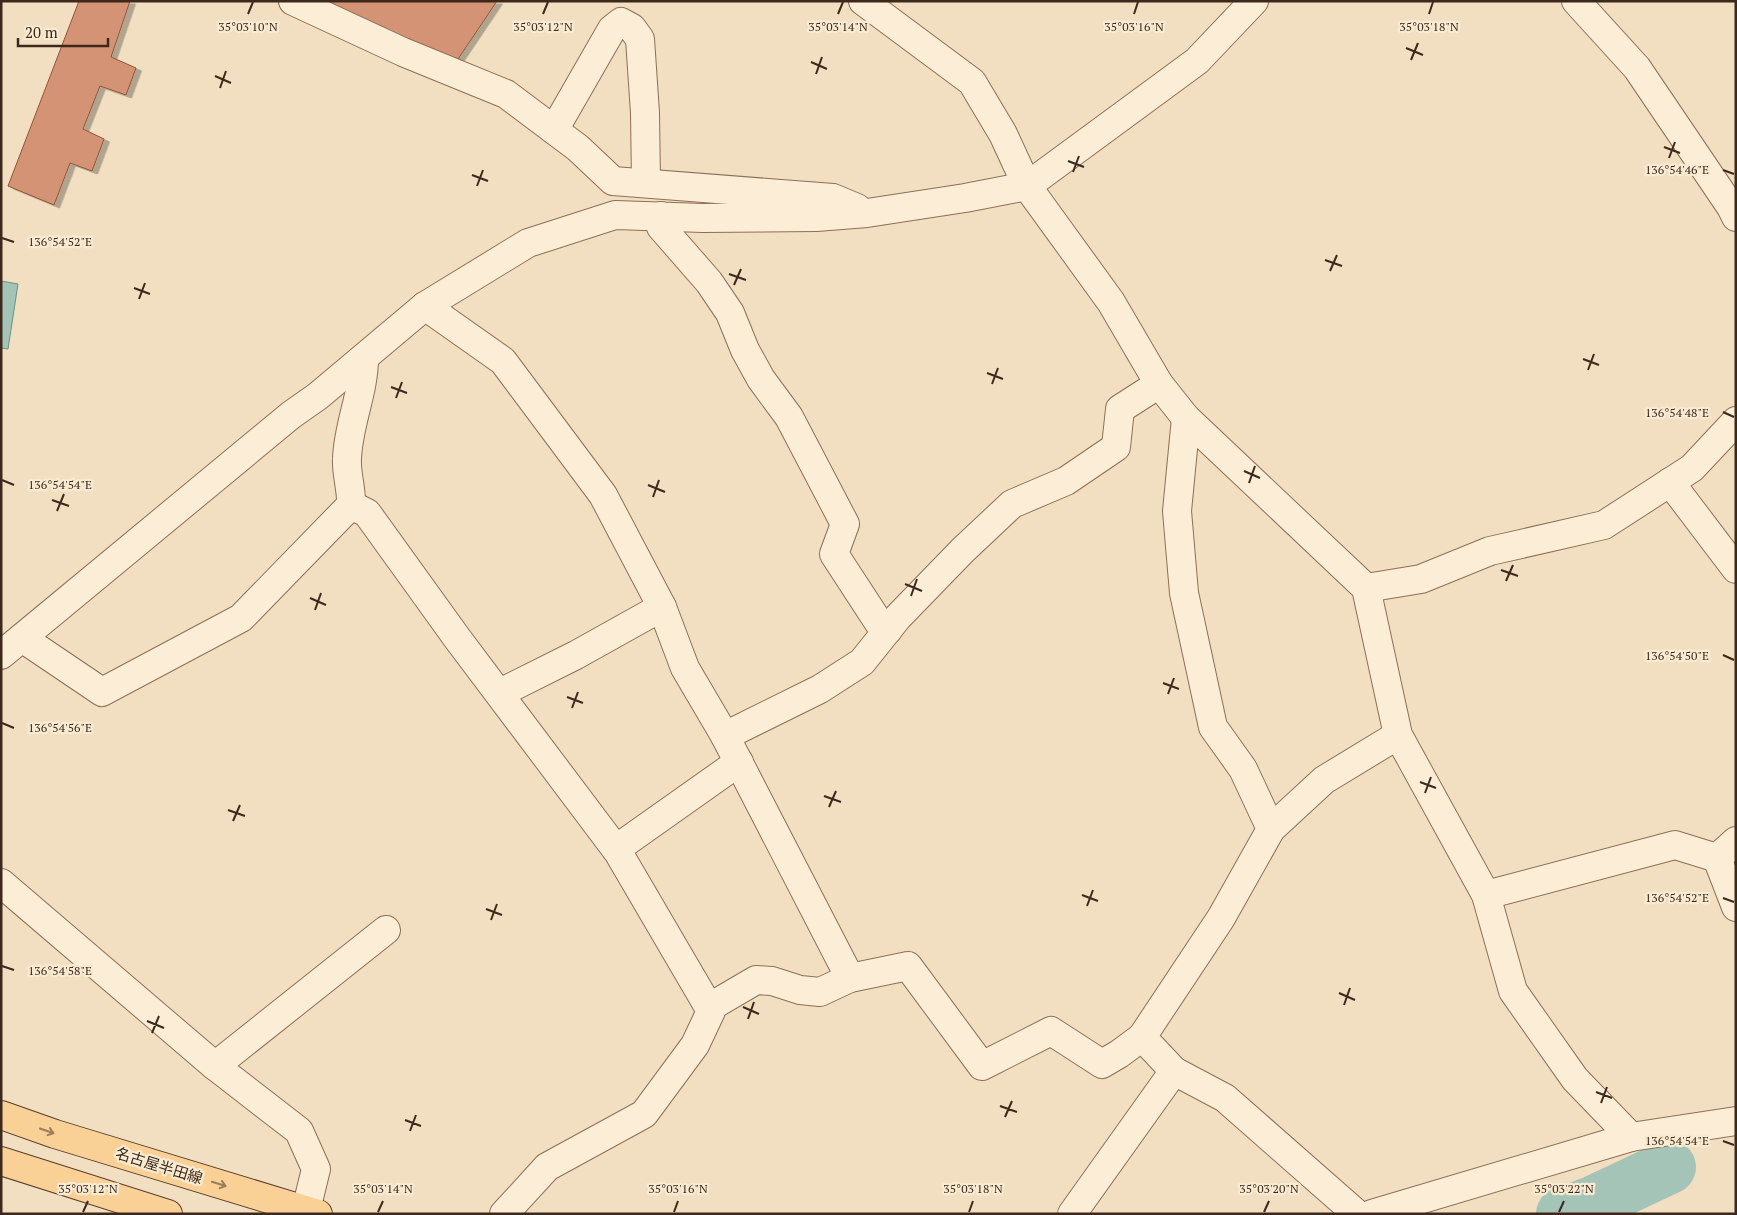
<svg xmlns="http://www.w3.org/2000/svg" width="1737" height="1215" font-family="'PT Serif','Noto Sans JP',serif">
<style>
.water{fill:#a4c4b8;stroke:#6a9385}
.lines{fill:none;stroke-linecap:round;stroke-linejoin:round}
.river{stroke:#a4c4b8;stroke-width:54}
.building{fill:#d49374;stroke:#8f543a;filter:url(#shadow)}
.minor-casing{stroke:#8d6f57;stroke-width:30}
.major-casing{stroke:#5b3d2b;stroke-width:30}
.minor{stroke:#fcedd6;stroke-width:28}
.major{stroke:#f9d196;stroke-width:28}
.oneway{stroke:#9a7d59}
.ticks{fill:none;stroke:#3c291c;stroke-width:2}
.labels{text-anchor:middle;stroke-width:4.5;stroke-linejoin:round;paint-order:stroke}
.street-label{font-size:15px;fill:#3c291c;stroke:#f9ead2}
.ticks-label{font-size:12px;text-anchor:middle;fill:#3c291c;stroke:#f9ead2;stroke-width:4.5;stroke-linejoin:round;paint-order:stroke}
</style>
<defs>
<filter id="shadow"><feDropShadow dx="5.5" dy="3" stdDeviation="0" flood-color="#0004"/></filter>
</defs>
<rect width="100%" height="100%" fill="#f2dfc1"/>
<!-- water -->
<polygon class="water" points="1,281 18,284 8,349 1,348"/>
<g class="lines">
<!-- river -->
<polyline class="river" points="1563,1214 1595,1202 1669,1167"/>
</g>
<!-- building -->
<g class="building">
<polygon points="79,1 130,1 111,57 136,68 126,95 100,86 83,129 104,139 92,171 70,163 54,205 8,186"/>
<polygon points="322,1 497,1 456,62"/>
</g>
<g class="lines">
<!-- minor casing -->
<g class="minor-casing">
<g id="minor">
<polyline points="293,1 403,52 506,94 578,148 613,181 833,198 857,208"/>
<polyline points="863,1 972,82 1003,134 1027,186 1111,302 1159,384 1186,418 1366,588 1398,735 1486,895 1513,991 1575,1079 1631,1137"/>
<polyline points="1576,1 1637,68 1731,207 1736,217"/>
<polyline points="554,130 612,29 621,22 632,28 640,39 645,113 646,183"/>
<polyline points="661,216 661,227 709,282 730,313 745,350 761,379 789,417 845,524 834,554 879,623 888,630"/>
<polyline points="425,306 503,361 603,495 662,607 685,668 725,736 820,689 862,662 898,617 963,550 1012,504 1066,481 1116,447 1120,409 1159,384"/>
<polyline points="1186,418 1177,511 1184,593 1197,653 1213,727 1243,769 1271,829 1221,918 1142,1037 1174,1071 1225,1098 1357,1214"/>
<polyline points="1670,482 1736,569"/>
<path d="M351,505C352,490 346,474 347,459C348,424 364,393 364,358"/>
<polyline points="1366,588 1421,579 1490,551 1604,525 1692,468 1736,421"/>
<polyline points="22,638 102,692 241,618 351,505 367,513 457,638 618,852 711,1011 695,1045 644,1114 547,1167 504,1214"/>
<polyline points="1,655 291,415 318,396 425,306 528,243 615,215 703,218 816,217 867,213 965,198 1027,186 1197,61 1254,1"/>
<polyline points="500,693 576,655 662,607"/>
<polyline points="725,736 850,978"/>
<polyline points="1271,829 1324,780 1398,735"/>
<polyline points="616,849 739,762"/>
<polyline points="1717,858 1736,841"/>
<polyline points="1,883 215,1066 299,1131 316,1169 305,1214"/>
<polyline points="1486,895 1675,845 1717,858 1736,907"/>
<polyline points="710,1007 756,980 772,981 800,990 820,992 850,978 908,966 982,1066 1051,1031 1102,1064 1119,1054 1142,1037"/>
<polyline points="215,1066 386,930"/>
<polyline points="1072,1214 1174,1071"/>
<polyline points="1372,1214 1631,1137 1736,1121"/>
</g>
</g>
<!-- major casing -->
<g class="major-casing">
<g id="major">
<polyline points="1,1115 55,1134 318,1214"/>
<polyline points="1,1161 168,1214"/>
</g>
</g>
<!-- minor -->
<use href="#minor" class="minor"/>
<!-- major -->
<use href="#major" class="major"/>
</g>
<!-- one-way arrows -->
<defs><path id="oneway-shaft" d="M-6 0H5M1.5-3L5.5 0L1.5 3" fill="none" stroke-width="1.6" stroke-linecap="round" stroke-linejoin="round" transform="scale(1.25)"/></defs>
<g class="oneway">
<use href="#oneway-shaft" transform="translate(47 1131) rotate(19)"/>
<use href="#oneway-shaft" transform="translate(219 1184) rotate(17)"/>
</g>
<!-- ticks -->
<path class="ticks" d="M248,14L253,2M543,14L548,2M838,14L843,2M1134,14L1138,2M1429,14L1433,2M1406,48L1423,55M1411,60L1418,43M811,62L827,69M816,74L822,57M215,76L231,83M220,88L226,71M1664,147L1680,153M1669,158L1675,142M1068,161L1084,167M1723,170L1734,174M1073,172L1079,156M472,175L488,181M477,186L483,170M2,238L14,242M1325,260L1342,266M1330,271L1337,255M729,274L746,280M734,285L741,269M134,288L150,294M139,299L145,283M1583,359L1599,365M1588,370L1594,354M987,373L1003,379M992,384L998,368M391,387L407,393M396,398L402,382M1723,412L1734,417M1244,471L1260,478M2,480L14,485M1249,483L1255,466M648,485L665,492M653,497L659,480M52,500L69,506M57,511L64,494M1501,570L1518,576M1506,581L1513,565M905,584L922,591M911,596L917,579M310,598L326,605M315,610L321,593M1723,655L1734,660M1163,683L1179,689M1168,694L1174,678M567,697L583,703M572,708L578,692M2,723L14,728M1420,782L1436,788M1425,793L1431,777M824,796L841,802M829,807L836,791M228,810L245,816M233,821L240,805M1082,895L1098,901M1723,898L1734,902M1087,906L1093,890M486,909L502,915M491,920L497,904M2,966L14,970M1339,993L1355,1000M1344,1005L1350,988M743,1007L759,1014M748,1019L754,1002M147,1021L164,1028M152,1033L159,1016M1596,1092L1612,1098M1601,1103L1607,1087M1000,1106L1017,1112M1005,1117L1012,1101M405,1120L421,1126M410,1131L416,1115M1723,1141L1734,1145M83,1212L88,1201M378,1212L383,1201M674,1212L678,1201M969,1212L973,1201M1264,1212L1269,1201M1559,1212L1564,1201"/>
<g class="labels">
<!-- street labels -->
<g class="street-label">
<text transform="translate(159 1166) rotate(17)" y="5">名古屋半田線</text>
</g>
</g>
<g class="ticks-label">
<text x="248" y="31">35°03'10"N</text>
<text x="543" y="31">35°03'12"N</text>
<text x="838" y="31">35°03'14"N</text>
<text x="1134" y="31">35°03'16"N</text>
<text x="1429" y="31">35°03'18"N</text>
<text x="1677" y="174">136°54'46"E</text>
<text x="60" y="246">136°54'52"E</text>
<text x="1677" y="417">136°54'48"E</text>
<text x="60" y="489">136°54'54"E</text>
<text x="1677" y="660">136°54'50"E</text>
<text x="60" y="732">136°54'56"E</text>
<text x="1677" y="902">136°54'52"E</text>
<text x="60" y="975">136°54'58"E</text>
<text x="1677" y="1145">136°54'54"E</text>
<text x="88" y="1193">35°03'12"N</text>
<text x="383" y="1193">35°03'14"N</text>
<text x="678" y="1193">35°03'16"N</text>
<text x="973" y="1193">35°03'18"N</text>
<text x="1269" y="1193">35°03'20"N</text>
<text x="1564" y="1193">35°03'22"N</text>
</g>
<!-- border -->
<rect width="1737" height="1215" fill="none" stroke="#3c291c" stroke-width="5"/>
<!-- scale -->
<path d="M18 38v8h90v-8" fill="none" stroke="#3c291c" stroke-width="2.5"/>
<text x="25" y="38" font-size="15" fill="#3c291c" stroke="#f9ead2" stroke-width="4" paint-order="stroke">20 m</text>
</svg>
